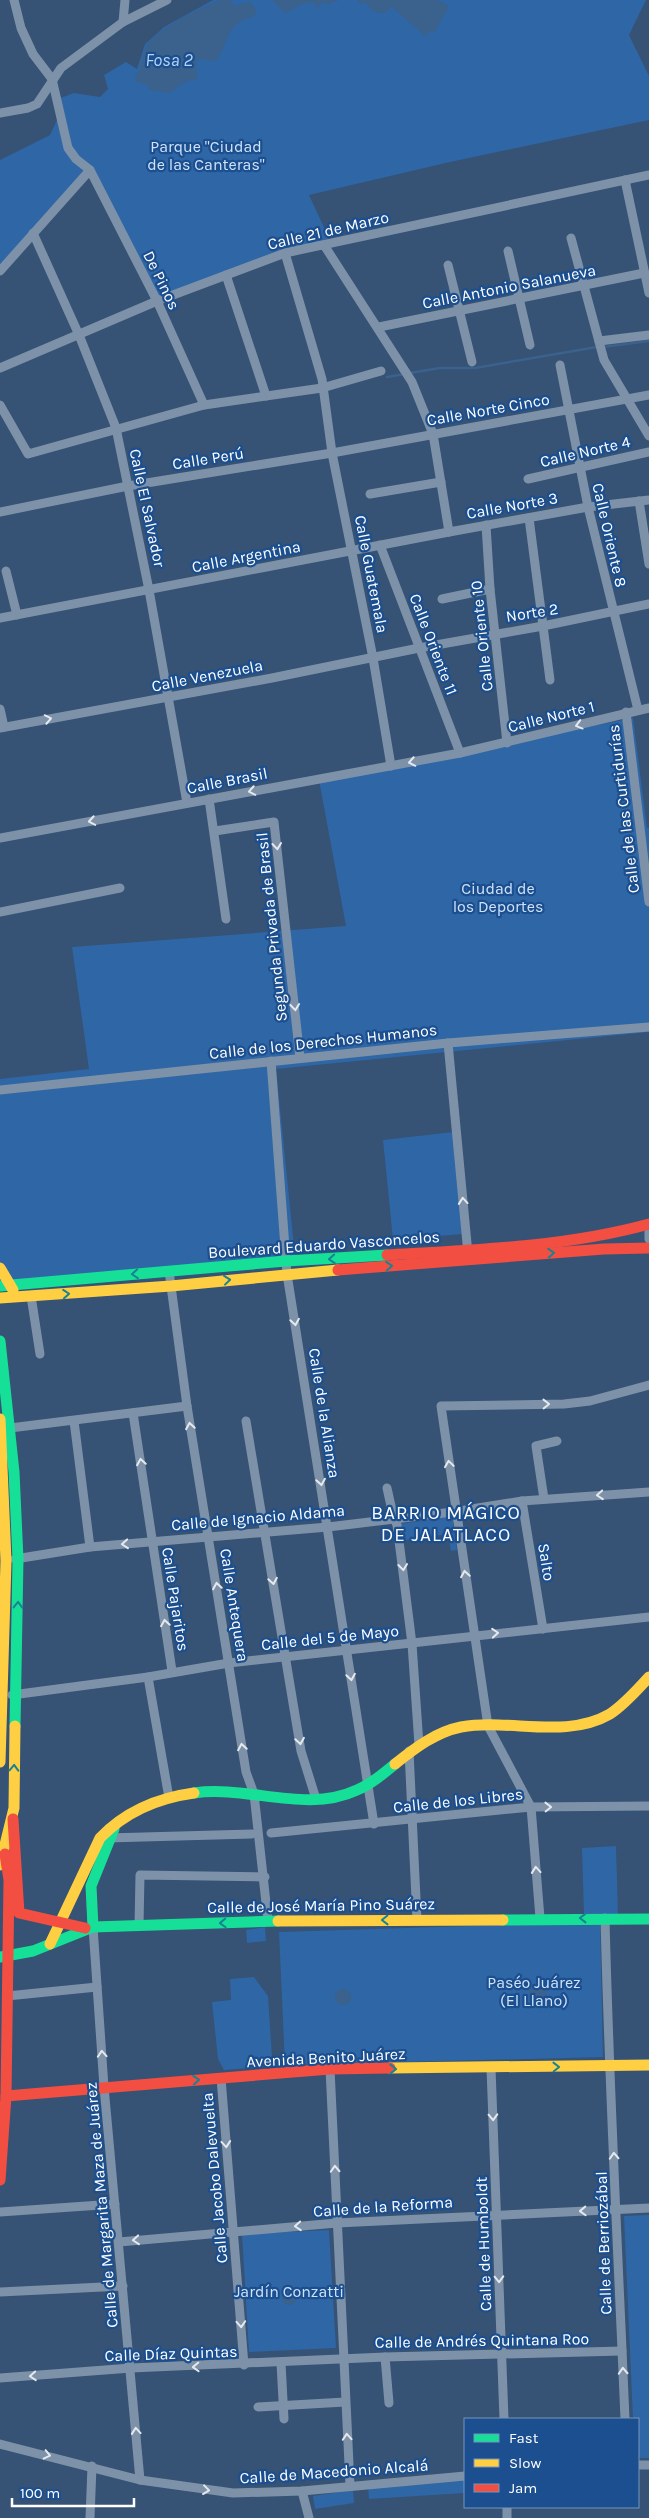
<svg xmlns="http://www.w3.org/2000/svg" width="649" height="2518" font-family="Karla,sans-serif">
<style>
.green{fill:#2f66a5}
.water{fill:#3b618d}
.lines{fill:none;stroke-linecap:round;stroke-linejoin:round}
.stream{stroke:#3b618d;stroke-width:2.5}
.street{stroke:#7d92a8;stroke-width:9}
.fast{stroke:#16e098;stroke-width:11}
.slow{stroke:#ffcf43;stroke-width:11}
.jam{stroke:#f24e42;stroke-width:11}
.oneway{stroke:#e5e9ee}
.oneway2{stroke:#198292}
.labels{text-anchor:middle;stroke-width:4.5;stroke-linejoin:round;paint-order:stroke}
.park-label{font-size:16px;fill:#cfe3fa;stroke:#1b4f8f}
.street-label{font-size:16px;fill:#fff;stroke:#1b4f8f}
.water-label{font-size:18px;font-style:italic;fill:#b5d3f5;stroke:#1b4f8f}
.quarter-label{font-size:19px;letter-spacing:1px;fill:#fff;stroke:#1b4f8f}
</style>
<rect width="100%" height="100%" fill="#365274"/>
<!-- green -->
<g class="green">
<polygon points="213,0 646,0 629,35 649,76 649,120 450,162 309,195 329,238 152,301 96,178 82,173 0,265 0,160 50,135 57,120 55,100 74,93 100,97 108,89 104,75 126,62 137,69 145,44 164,27"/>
<polygon points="633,718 647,828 649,828 649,1032 276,1069 296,1266 0,1281 0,1079 89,1069 72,947 346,926 319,780"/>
<polygon points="453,1132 462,1234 393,1240 383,1140"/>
<polygon points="452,1516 457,1550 451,1551 448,1534 406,1540 401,1524"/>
<polygon points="616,1846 618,1915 584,1915 582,1848"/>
<polygon points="600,1922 603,2057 285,2065 279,1932"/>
<polygon points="265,1927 266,1941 247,1943 246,1930"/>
<polygon points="254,1977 268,1996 272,2057 262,2067 224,2070 218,2059 212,2002 231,2000 230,1979"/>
<polygon points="649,2215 649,2458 638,2458 638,2419 633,2419 624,2216"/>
<polygon points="329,2230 336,2348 249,2352 242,2234"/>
<polygon points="465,2478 465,2493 369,2499 368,2487"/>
<polygon points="353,2490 354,2503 315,2509 313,2496"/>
</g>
<!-- water -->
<g class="water">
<path d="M221,0H231V3L235,6L250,2L257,11L253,17C226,22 230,41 216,61L198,59L196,61L197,80C185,79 179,87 169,93L150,90L147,85L135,81L136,74L139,72C142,63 143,50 149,42C160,28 204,6 221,0Z"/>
<polygon points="272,0 339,0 328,4 322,2 317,9 315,3 305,3 285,13"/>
<polygon points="358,0 437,0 449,6 434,33 430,31 426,37 392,7 384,13 374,12 365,2 361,5"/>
<circle cx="538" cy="1993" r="9"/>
<circle cx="343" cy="1997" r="8"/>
<circle cx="289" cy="2298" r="7"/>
</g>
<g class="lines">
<!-- stream -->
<g class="stream">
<polyline points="603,347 649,341"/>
<polyline points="410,373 440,368 475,368 597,347"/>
<polyline points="387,377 405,374"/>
</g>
<!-- street -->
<g class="street">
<polyline points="14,0 21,28 33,54 52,79 68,148 76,159 90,170 157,301 204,405"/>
<polyline points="123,22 125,0"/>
<polyline points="0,113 28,108 37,104 61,68 123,22 167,0"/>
<polyline points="625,180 649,293"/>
<polyline points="33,233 79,335 116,428 149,590 187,803"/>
<polyline points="571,238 604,360 649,436"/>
<polyline points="324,245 412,382 433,434 449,532"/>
<polyline points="508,251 530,345"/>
<polyline points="285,253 322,379 332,453 373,658 391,766"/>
<polyline points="448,265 472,362"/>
<polyline points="0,271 90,170"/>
<polyline points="226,275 266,396"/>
<polyline points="379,327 644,273"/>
<polyline points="599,341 649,335"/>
<polyline points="560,365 588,507 638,710"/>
<polyline points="0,368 157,301 285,253 649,175"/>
<polyline points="0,405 28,454 204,405 322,388 381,371"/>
<polyline points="528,479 649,452"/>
<polyline points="370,494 441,482"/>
<polyline points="639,501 649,564"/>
<polyline points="0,512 128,486 332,453 649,395"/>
<polyline points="529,518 550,680"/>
<polyline points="486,525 490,589 507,743"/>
<polyline points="380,545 460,753"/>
<polyline points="6,571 17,615"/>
<polyline points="442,599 490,589"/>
<polyline points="0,618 449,532 588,507 649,500"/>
<polyline points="0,709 4,727"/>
<polyline points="626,712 649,902"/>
<polyline points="0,728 272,678 419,648 543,626 649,604"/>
<polyline points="209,799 226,919"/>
<polyline points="215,831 274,822 300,1058"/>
<polyline points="0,838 460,753 649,708"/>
<polyline points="0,912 120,888"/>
<polyline points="448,1043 468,1254"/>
<polyline points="271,1061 287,1274 374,1824"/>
<polyline points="0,1090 448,1043 649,1027"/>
<polyline points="649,1228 649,1239"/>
<polyline points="169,1271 187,1406 246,1772 254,1794 268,1921"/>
<polyline points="31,1296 40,1354"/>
<polyline points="133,1413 172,1671"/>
<polyline points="74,1421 90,1547"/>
<polyline points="246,1421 301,1751 316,1799"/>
<polyline points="10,1428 187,1406"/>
<polyline points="387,1488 393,1515 397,1525 412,1644 419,1745"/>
<polyline points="544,1499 536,1446 557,1441"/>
<polyline points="522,1501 543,1629"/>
<polyline points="15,1559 90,1547 328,1527 453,1512 522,1501 649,1492"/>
<polyline points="148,1677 169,1798"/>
<polyline points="12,1695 148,1677 229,1663 649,1617"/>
<polyline points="409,1751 417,1920"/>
<polyline points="271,1833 531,1807 649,1806"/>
<polyline points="107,1838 252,1834"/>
<polyline points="540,1918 531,1807 488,1726 441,1406 564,1404 590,1401 649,1385"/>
<path d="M605,1918C609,2085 618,2252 625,2419"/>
<polyline points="139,1926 140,1875 265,1877"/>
<polyline points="93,1927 104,2087 140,2480"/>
<polyline points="7,1996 97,1987"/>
<polyline points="491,2068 504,2419"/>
<polyline points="330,2069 350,2485"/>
<polyline points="221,2078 244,2365"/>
<polyline points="0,2212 115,2204"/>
<polyline points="119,2242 337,2223 649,2208"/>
<polyline points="0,2292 123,2286"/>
<polyline points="385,2357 389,2403"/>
<polyline points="281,2363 284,2419"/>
<polyline points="0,2378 131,2368 385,2357 622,2351"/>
<polyline points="258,2407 345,2402"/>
<polyline points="0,2444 140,2480 233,2493 302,2491 465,2476"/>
<polyline points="638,2465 649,2465"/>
<polyline points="302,2491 309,2518"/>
<polyline points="507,2507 507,2518"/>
<polyline points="90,2518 92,2466"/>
</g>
<!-- fast -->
<g class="fast">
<polyline points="0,1286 286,1261 387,1255"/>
<polyline points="0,1341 14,1472 18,1559 15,1726"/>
<path d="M194,1793C248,1785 306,1814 357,1790C371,1784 383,1774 395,1764"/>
<polyline points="503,1920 649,1919"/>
<polyline points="93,1927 91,1886 114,1829"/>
<polyline points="0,1957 33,1951 93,1927 278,1921"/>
</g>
<!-- slow -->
<g class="slow">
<polyline points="0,1268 13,1290"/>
<polyline points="0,1298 171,1286 338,1270"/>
<polyline points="0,1419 6,1561 0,1762"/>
<path d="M395,1764C415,1748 436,1732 461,1727C509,1718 565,1740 610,1714C625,1704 637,1690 649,1677"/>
<polyline points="0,1865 14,1808 15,1726"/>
<polyline points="278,1921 503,1920"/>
<path d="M50,1944L100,1838C126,1811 157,1798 194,1793"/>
<polyline points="390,2068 649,2065"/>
</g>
<!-- jam -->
<g class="jam">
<path d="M387,1255C474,1250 565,1247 649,1224"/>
<polyline points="338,1270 604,1249 649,1248"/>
<polyline points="13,1819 19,1913 85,1928"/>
<polyline points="6,2096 330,2069 390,2068"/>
<polyline points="0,2180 6,2096 9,1880 5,1854"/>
</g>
</g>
<!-- one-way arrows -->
<defs><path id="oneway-chevron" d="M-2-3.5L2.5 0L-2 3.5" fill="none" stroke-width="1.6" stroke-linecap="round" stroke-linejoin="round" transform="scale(1.25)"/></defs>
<g class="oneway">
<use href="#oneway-chevron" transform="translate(48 719) rotate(-11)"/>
<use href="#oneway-chevron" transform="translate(579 725) rotate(165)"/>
<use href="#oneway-chevron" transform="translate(412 762) rotate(169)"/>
<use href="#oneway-chevron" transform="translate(252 791) rotate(169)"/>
<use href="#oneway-chevron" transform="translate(92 821) rotate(170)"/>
<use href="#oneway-chevron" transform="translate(277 846) rotate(84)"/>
<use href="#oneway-chevron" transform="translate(295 1007) rotate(84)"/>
<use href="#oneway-chevron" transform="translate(463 1201) rotate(-95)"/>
<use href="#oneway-chevron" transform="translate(295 1322) rotate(81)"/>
<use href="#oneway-chevron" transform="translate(546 1404) rotate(-1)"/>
<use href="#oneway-chevron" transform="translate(190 1426) rotate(-99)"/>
<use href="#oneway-chevron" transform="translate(141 1462) rotate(-99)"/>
<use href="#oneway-chevron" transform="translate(449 1464) rotate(-98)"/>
<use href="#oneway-chevron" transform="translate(321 1482) rotate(81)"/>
<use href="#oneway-chevron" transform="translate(600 1495) rotate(176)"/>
<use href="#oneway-chevron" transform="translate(125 1544) rotate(175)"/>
<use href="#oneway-chevron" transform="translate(403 1567) rotate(83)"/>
<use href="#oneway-chevron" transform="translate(465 1574) rotate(-99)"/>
<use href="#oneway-chevron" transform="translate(273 1581) rotate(80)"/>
<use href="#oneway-chevron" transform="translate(217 1586) rotate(-99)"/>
<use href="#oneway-chevron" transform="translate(165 1623) rotate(-99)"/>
<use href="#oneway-chevron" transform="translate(495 1633) rotate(-5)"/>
<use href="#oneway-chevron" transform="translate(351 1677) rotate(81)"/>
<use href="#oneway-chevron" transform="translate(300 1741) rotate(81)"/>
<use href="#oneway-chevron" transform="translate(242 1747) rotate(-99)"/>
<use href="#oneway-chevron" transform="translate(548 1807) rotate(-1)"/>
<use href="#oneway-chevron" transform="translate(536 1870) rotate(-95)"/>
<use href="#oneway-chevron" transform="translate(102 2054) rotate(-94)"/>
<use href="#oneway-chevron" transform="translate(493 2117) rotate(88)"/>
<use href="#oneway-chevron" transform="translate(226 2144) rotate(85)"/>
<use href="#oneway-chevron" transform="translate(614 2156) rotate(-93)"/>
<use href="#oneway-chevron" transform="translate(335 2169) rotate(-93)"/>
<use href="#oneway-chevron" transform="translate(583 2211) rotate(178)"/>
<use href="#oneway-chevron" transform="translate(298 2226) rotate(176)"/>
<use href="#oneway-chevron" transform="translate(136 2240) rotate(175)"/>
<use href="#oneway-chevron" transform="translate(499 2279) rotate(88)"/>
<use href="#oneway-chevron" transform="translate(241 2324) rotate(86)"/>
<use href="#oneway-chevron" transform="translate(196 2367) rotate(178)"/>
<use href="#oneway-chevron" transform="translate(623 2371) rotate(-93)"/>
<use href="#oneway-chevron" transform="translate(33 2376) rotate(176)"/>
<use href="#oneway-chevron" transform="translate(136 2431) rotate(-95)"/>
<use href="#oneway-chevron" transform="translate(347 2437) rotate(-94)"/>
<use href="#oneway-chevron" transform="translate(47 2455) rotate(13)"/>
<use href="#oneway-chevron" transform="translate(206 2490) rotate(7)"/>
</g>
<g class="oneway2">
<use href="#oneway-chevron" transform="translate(551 1253) rotate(-4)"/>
<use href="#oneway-chevron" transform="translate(332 1259) rotate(176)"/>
<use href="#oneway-chevron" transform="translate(389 1266) rotate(-4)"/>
<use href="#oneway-chevron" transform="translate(135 1274) rotate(175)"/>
<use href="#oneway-chevron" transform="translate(227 1280) rotate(-6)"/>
<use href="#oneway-chevron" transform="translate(66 1294) rotate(-4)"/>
<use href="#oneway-chevron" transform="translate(18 1605) rotate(-89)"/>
<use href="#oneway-chevron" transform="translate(14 1768) rotate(-88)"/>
<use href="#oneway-chevron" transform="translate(583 1918) rotate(180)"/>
<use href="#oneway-chevron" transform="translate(385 1920) rotate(179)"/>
<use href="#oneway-chevron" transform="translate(223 1923) rotate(178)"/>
<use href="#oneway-chevron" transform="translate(556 2067) rotate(-1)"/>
<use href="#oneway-chevron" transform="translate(393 2069) rotate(-1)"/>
<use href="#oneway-chevron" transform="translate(196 2080) rotate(-4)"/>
</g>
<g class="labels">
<!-- park labels -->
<g class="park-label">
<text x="206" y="152">Parque "Ciudad<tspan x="206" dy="18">de las Canteras"</tspan></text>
<text x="498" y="894">Ciudad de<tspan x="498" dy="18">los Deportes</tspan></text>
<text x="534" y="1988">Paséo Juárez<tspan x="534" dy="18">(El Llano)</tspan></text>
<text x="289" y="2297">Jardín Conzatti</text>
</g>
<!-- street labels -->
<g class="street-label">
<text transform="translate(328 230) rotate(-13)" y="6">Calle 21 de Marzo</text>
<text transform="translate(162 280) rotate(64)" y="6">De Pinos</text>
<text transform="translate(509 286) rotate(-11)" y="6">Calle Antonio Salanueva</text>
<text transform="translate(488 409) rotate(-10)" y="6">Calle Norte Cinco</text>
<text transform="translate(585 451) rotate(-13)" y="6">Calle Norte 4</text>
<text transform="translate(208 458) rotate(-9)" y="6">Calle Perú</text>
<text transform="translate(512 505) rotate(-10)" y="6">Calle Norte 3</text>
<text transform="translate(148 508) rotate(78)" y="6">Calle El Salvador</text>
<text transform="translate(610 535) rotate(77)" y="6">Calle Oriente 8</text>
<text transform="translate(246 556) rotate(-11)" y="6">Calle Argentina</text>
<text transform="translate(372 574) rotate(79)" y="6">Calle Guatemala</text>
<text transform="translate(532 612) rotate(-9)" y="6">Norte 2</text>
<text transform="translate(481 636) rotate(-96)" y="6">Calle Oriente 10</text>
<text transform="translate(434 644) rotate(69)" y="6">Calle Oriente 11</text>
<text transform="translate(207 675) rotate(-11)" y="6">Calle Venezuela</text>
<text transform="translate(551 716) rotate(-14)" y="6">Calle Norte 1</text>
<text transform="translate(227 780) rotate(-11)" y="6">Calle Brasil</text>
<text transform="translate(623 809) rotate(-97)" y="6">Calle de las Curtidurías</text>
<text transform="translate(271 927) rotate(-96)" y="6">Segunda Privada de Brasil</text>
<text transform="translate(323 1041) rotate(-6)" y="6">Calle de los Derechos Humanos</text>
<text transform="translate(324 1244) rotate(-4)" y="6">Boulevard Eduardo Vasconcelos</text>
<text transform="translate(325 1413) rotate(81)" y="6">Calle de la Alianza</text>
<text transform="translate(258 1517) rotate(-5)" y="6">Calle de Ignacio Aldama</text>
<text transform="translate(547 1562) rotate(81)" y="6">Salto</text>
<text transform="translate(176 1599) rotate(81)" y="6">Calle Pajaritos</text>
<text transform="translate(235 1605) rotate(81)" y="6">Calle Antequera</text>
<text transform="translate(330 1637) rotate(-6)" y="6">Calle del 5 de Mayo</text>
<text transform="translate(458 1800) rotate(-6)" y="6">Calle de los Libres</text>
<text transform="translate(321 1905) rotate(-1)" y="6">Calle de José María Pino Suárez</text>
<text transform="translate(326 2057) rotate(-3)" y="6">Avenida Benito Juárez</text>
<text transform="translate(214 2178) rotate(-95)" y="6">Calle Jacobo Dalevuelta</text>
<text transform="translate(101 2205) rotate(-95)" y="6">Calle de Margarita Maza de Juárez</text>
<text transform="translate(383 2206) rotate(-4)" y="6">Calle de la Reforma</text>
<text transform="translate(603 2243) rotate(-92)" y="6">Calle de Berriozábal</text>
<text transform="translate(483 2244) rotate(-92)" y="6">Calle de Humboldt</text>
<text transform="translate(482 2340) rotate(-1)" y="6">Calle de Andrés Quintana Roo</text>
<text transform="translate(171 2353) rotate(-2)" y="6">Calle Díaz Quintas</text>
<text transform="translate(334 2471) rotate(-4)" y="6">Calle de Macedonio Alcalá</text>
</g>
<!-- water labels -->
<g class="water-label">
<text x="169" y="66">Fosa 2</text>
</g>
<!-- quarter labels -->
<g class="quarter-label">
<text x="446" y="1519">BARRIO MÁGICO<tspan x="446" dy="22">DE JALATLACO</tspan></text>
</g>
</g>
<!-- legend -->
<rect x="464" y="2418" width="175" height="90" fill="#1b4f8f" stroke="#7695bc"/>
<rect x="474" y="2434" width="25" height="8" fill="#16e098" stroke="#7695bc"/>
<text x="509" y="2443" font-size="15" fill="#ffffff">Fast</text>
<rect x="474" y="2459" width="25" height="8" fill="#ffcf43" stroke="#7695bc"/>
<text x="509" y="2468" font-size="15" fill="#ffffff">Slow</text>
<rect x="474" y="2484" width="25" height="8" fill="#f24e42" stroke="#7695bc"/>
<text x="509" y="2493" font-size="15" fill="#ffffff">Jam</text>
<!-- scale -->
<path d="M12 2498v8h122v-8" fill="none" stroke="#ffffff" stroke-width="2.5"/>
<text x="20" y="2498" font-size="15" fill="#ffffff" stroke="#1b4f8f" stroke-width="4" paint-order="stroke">100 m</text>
</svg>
